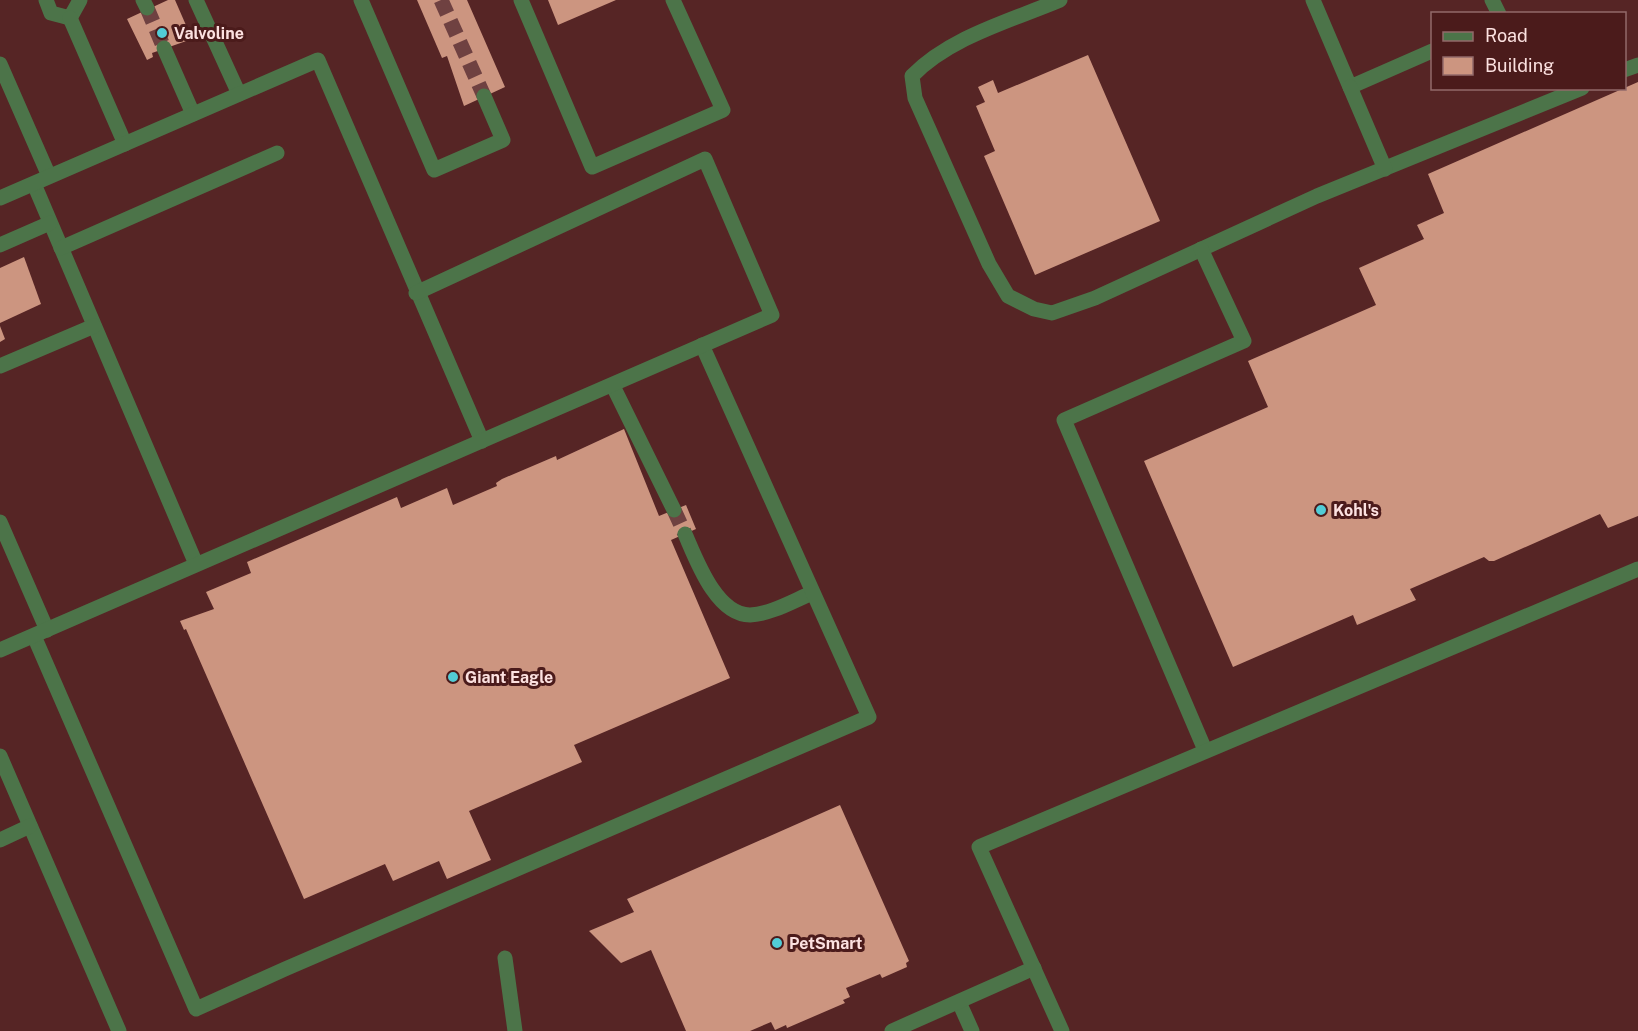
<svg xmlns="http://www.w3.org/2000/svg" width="1638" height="1031" font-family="'Public Sans',sans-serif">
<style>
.building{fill:#cc9580}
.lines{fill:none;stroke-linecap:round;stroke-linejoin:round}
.minor-tunnel{stroke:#6f4141;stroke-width:15;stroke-dasharray:15 8;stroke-linecap:butt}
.minor{stroke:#4c7449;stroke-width:15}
.poi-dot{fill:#52ccd6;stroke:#4b1b1b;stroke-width:2}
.labels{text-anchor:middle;stroke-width:6;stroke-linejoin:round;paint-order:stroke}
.poi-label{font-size:16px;font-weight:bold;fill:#fce1e0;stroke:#4b1b1b;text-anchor:start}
</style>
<rect width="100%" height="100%" fill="#562525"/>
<!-- building -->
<g class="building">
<polygon points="168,0 175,0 192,39 152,53 153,57 147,60 127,19"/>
<polygon points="417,0 467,0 505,87 464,106 447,56 442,58"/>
<polygon points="548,0 616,0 558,25"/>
<polygon points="1088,55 1160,221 1035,275 984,156 995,151 976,106 985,102 978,87 993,80 998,93"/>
<polygon points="1638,82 1638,516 1608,528 1600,514 1494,561 1489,561 1484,557 1410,589 1416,600 1357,625 1353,615 1233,667 1144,461 1268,407 1248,361 1376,305 1359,268 1424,239 1417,225 1444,213 1428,174"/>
<polygon points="24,257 41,304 0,323 0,268"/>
<polygon points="0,326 5,339 0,342"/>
<polygon points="624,429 659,516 686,505 696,529 671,540 730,678 574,745 582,762 469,811 491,860 447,879 439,861 393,881 385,864 304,899 186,629 184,630 180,621 214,609 206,592 251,573 247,562 397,497 401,508 447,488 453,505 497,486 496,483 502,479 556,456 557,460"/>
<polygon points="840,805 909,961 906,963 907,967 882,978 880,974 846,988 850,997 843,1000 845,1003 787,1028 786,1025 775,1030 771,1022 750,1031 686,1031 651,950 621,963 589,931 634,912 627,899"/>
</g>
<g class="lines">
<!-- minor-tunnel -->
<g class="minor-tunnel">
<polyline points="441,0 484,96"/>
<polyline points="147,8 164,48"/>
<polyline points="674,510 685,534"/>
</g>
<!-- minor -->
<g class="minor">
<polyline points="46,0 51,13 70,18 80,0"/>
<polyline points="143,0 147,8"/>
<polyline points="196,0 239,94"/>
<polyline points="361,0 434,170 503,140 484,96"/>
<polyline points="521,0 592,167 723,110 673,0"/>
<path d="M1060,0C1010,21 950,37 912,76L915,98L989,264L1008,296L1034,309L1052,313L1095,298L1317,196L1582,88"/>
<polyline points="1313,0 1350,87 1432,51"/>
<polyline points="1492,0 1499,14"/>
<polyline points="70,18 125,144"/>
<polyline points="164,48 193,114"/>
<polyline points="0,64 49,176"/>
<polyline points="1624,70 1638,65"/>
<polyline points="1350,87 1385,169"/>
<polyline points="34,184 196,564"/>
<polyline points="0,198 318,60 482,441"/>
<polyline points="0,245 50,223"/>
<polyline points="61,248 277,153"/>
<polyline points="1201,249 1244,341 1064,420 1205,750"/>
<polyline points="0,366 94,326"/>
<polyline points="613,386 674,510"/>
<polyline points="0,522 47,630"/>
<path d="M685,534C696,559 716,615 750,615C771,614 793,601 812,593"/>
<polyline points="34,636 196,1009 285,969 869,717 702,345"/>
<polyline points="0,650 772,315 705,159 416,293"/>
<polyline points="0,756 119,1031"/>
<polyline points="0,840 30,826"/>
<polyline points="505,958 515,1031"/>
<polyline points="959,1002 972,1031"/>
<polyline points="892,1031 1034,968"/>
<polyline points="1062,1031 979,847 1638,569"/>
</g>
</g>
<!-- markers -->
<g class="poi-dot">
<circle cx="162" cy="33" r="6"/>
<circle cx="1321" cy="510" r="6"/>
<circle cx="453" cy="677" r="6"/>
<circle cx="777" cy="943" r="6"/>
</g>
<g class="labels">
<!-- poi labels -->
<g class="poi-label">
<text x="174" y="39">Valvoline</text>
<text x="1333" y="516">Kohl's</text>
<text x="465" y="683">Giant Eagle</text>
<text x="789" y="949">PetSmart</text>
</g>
</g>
<!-- legend -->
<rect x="1431" y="12" width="195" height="78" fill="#4b1b1b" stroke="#926a6a" stroke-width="1.5"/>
<rect x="1443" y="32" width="30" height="9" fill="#4c7449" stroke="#926a6a" stroke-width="1.5"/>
<text x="1485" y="42" font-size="18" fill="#fce1e0">Road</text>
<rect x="1443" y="57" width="30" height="18" fill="#cc9580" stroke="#926a6a" stroke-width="1.5"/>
<text x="1485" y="72" font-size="18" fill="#fce1e0">Building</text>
</svg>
